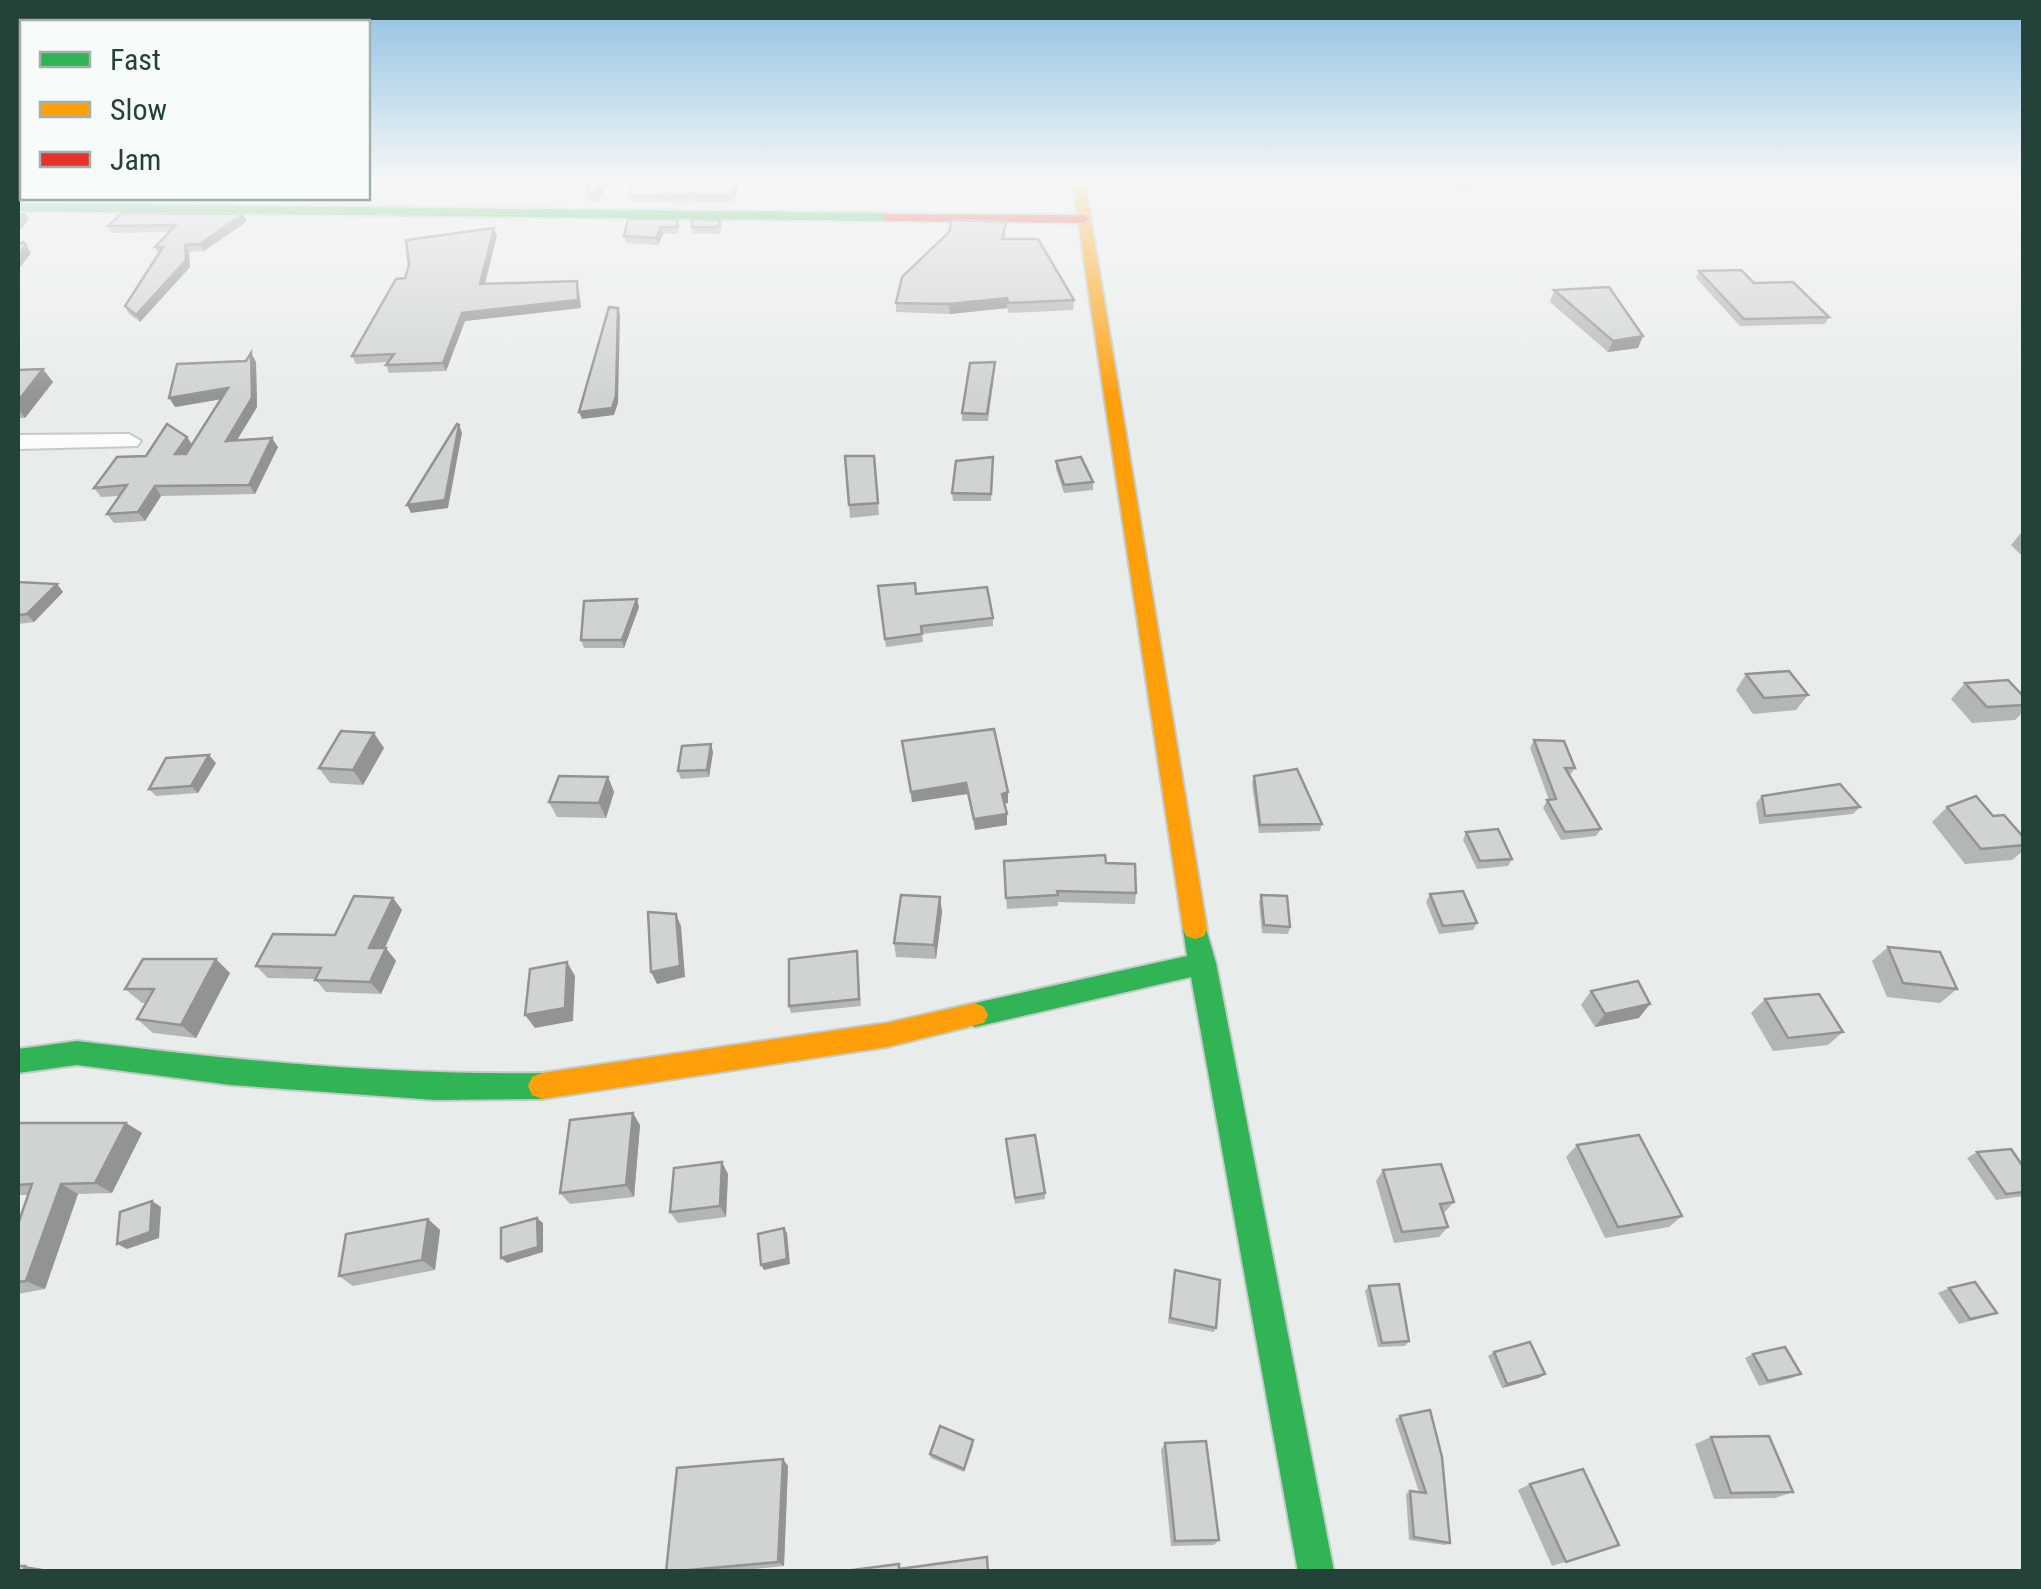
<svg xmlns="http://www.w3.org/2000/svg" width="2041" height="1589" font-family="'Roboto Condensed',sans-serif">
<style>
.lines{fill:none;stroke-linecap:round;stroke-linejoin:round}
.street-casing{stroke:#c5cac8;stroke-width:4}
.fast-casing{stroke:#c3cbc8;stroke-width:4}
.slow-casing{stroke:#c3cbc8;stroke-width:4}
.jam-casing{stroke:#c3cbc8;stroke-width:4}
.street{fill:#fcfcfc;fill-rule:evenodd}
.fast{fill:#30b455;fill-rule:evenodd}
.slow{fill:#ff9f0a;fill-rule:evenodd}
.jam{fill:#e5322d;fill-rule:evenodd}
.wall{fill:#b2b6b5}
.shaded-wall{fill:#919493}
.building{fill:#cfd4d2;stroke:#919493;stroke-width:2.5}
</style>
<rect width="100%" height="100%" fill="#e8edeb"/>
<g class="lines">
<!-- street casing -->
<g class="street-casing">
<polygon id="street" points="129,434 141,441 137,446 18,449 18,435"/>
</g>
<!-- fast casing -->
<g class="fast-casing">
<g id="fast">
<polygon points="18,203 888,213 894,217 888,221 18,211"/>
<polygon points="1195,919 1204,922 1216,963 1334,1572 1298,1572 1191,977 975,1027 966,1023 962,1015 966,1007 975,1003 1187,956 1183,929 1186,922"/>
<path d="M77,1041C232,1060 386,1075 542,1073L552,1077L556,1086L552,1095L542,1099L435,1100L231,1085L77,1065L18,1073V1049Z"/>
</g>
</g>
<!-- slow casing -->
<g class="slow-casing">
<g id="slow">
<polygon points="1072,178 1084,178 1207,929 1204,936 1195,939 1186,936 1183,929"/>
<polygon points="975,1003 984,1007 988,1015 984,1023 887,1047 542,1099 532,1095 528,1086 532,1077 542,1073 887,1023"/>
</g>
</g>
<!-- jam casing -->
<g class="jam-casing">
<polygon id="jam" points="883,214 1084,215 1090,219 1084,223 888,221 883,220"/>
</g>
<!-- street -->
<use href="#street" class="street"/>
<!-- fast -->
<use href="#fast" class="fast"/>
<!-- slow -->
<use href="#slow" class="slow"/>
<!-- jam -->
<use href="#jam" class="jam"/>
</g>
<!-- wall -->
<g class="wall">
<rect x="18" y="178" width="4" height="18"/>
<polygon points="414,178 474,178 471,184 416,187"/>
<polygon points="590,178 613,178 597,202 590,202 588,195"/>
<polygon points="630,178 742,178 733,203 696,203 690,199 688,203 632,202"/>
<polygon points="1444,178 1501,178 1498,188 1454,190"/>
<polygon points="678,219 680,226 677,234 663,234 658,245 626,243 624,236"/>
<polygon points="721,220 722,227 719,234 693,234 692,227"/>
<polygon points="247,221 204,251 189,252 190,267 140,322 129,314 125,306 158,253 155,247 169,232 112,233 108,226"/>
<polygon points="1006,232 1004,239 1074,300 1073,310 1009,313 1007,308 950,314 896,312 896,303"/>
<polygon points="497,235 485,284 579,289 581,308 465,321 446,371 389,373 386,365 388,362 356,364 352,356 405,278"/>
<polygon points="1699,271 1754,283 1829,317 1825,324 1740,326 1696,278"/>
<polygon points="1554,290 1643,336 1638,348 1608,352 1550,302"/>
<polygon points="251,353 256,362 257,407 237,440 278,447 255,494 161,496 145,521 114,523 107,514 119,496 101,497 94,488 146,456 187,437 192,445 221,399 175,407 246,361"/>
<polygon points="995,369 988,421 962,421 962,413"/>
<polygon points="18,370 53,382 25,418 18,418"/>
<polygon points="874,456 879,515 850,518 849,505"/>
<polygon points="993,457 991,501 953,501 952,493"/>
<polygon points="1056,461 1093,482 1093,490 1064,493 1056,469"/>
<polygon points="2024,529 2024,558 2011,545"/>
<polygon points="18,582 57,584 63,592 34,622 18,624"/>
<polygon points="878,586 916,594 993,618 993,626 922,634 923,642 886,647"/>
<polygon points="639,607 624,648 584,648 581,640"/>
<polygon points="1746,674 1808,695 1796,710 1753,714 1736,690"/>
<polygon points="1965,683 2024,697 2024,711 2015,720 1972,723 1951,699"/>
<polygon points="1534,740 1575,768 1570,775 1601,829 1596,836 1561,840 1543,808 1547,800 1549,800 1530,748"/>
<polygon points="384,748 363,785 330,783 319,768"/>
<polygon points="713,752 709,777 681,779 678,771"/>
<polygon points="903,752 1008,792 1008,803 1004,804 1007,825 975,830 967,794 912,802"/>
<polygon points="216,763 198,793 156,796 149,789"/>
<polygon points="1254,776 1322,824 1320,831 1259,833 1252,784"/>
<polygon points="608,777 614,792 606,818 557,817 549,802"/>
<polygon points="1762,796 1860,807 1853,814 1759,824 1756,803"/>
<polygon points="1947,807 1993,816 2024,838 2024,850 2012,860 1965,864 1932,822"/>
<polygon points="1466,832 1512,859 1508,866 1477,869 1463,840"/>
<polygon points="1004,861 1106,863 1136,893 1135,904 1058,902 1058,906 1007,909"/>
<polygon points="1430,894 1477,923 1473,930 1439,934 1426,902"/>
<polygon points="1261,895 1290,927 1288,934 1262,933 1259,902"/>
<polygon points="940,897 942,912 936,959 896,957 894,943"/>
<polygon points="393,898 402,910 385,948 396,961 381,994 326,992 315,979 268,978 256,966 335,935"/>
<polygon points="1888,947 1957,989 1940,1003 1887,997 1872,961"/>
<polygon points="857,951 861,1006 791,1013 789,1006"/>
<polygon points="230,973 196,1038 153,1033 137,1019 146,1003 142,1003 125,989"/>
<polygon points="1591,991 1639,1018 1595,1027 1581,1005"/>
<polygon points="1765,999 1843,1032 1828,1045 1773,1051 1751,1013"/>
<polygon points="18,1123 126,1123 142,1133 112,1193 78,1194 45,1289 18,1294 18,1224 28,1195 18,1195"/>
<polygon points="640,1125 634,1197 570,1204 560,1193"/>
<polygon points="1006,1139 1045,1193 1045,1199 1015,1204"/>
<polygon points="1577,1145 1682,1216 1669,1227 1605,1238 1566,1157"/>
<polygon points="1977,1152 2024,1168 2024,1196 1996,1200 1967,1158"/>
<polygon points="1383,1170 1454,1202 1443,1214 1448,1227 1439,1237 1394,1243 1376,1181"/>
<polygon points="728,1174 726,1217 678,1223 670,1212"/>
<polygon points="428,1219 440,1230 435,1270 353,1286 339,1276"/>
<polygon points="1175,1270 1216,1328 1214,1332 1168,1323"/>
<polygon points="1369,1286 1409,1341 1405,1346 1378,1347 1365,1291"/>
<polygon points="1949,1288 1997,1313 1986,1317 1959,1324 1938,1293"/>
<polygon points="1494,1352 1539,1378 1502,1388 1488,1356"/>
<polygon points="1753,1354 1801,1374 1792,1378 1759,1386 1745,1358"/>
<polygon points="1400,1416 1450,1543 1445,1545 1409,1540 1406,1494 1410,1491 1419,1492 1395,1419"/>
<polygon points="1711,1437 1793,1492 1775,1498 1714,1499 1695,1444"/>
<polygon points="1165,1443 1219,1540 1214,1545 1171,1546 1161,1450"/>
<polygon points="974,1444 964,1472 931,1458 930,1454"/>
<polygon points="788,1466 784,1566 727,1572 666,1572"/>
<polygon points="1530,1484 1619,1545 1552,1566 1518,1490"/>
</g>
<!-- shaded-wall -->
<g class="shaded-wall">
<polygon points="607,178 613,178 597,202 595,195"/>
<polygon points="738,178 742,178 733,203 732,196"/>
<polygon points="24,211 29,219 18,233 18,218"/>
<polygon points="243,214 247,221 204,251 200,244"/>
<polygon points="661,227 663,234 658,245 656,238"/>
<polygon points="494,228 497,235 483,291 480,284"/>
<polygon points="26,245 31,253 18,270 18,255"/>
<polygon points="185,245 189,252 190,267 140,322 136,315"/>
<polygon points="577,281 581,308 465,321 446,371 443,363 462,313"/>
<polygon points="1007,298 1007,308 950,314 949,304"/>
<polygon points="618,308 620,315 618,403 614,415 582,419 579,412"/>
<polygon points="1643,336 1638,348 1608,352 1613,341"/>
<polygon points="251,353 256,362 257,407 231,450 226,441"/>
<polygon points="43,369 53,382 25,418 18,408 18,401"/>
<polygon points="228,388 234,397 175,407 169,398"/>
<polygon points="459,425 462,433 448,508 411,513 407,505"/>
<polygon points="187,437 193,446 181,464 175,454"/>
<polygon points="272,438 278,447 255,494 249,485"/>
<polygon points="155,486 161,496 145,521 138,512"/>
<polygon points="57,584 63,592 34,622 27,614"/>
<polygon points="637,599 639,607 624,648 622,640"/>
<polygon points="374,733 384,748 363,785 353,770"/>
<polygon points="711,744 713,752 709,777 707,770"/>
<polygon points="209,755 216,763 198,793 191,786"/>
<polygon points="608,777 614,792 606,818 599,803"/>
<polygon points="966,783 967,794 912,802 911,792"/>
<polygon points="1008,792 1008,803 1002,804 1002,794"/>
<polygon points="1007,814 1007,825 975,830 974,819"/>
<polygon points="940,897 942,912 936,959 934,945"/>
<polygon points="393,898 402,910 379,960 369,948"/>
<polygon points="676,914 681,926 685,977 657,984 651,972"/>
<polygon points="386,948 396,961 381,994 370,982"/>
<polygon points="216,959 230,973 196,1038 181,1025"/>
<polygon points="567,962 575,976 573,1021 535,1028 525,1015"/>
<polygon points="1650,1004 1639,1018 1595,1027 1605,1014"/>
<polygon points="633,1113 640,1125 634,1197 626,1185"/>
<polygon points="126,1123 142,1133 112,1193 95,1183"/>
<polygon points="722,1162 728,1174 726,1217 720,1206"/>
<polygon points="61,1184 78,1194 45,1289 26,1281"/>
<polygon points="152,1201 161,1207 159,1238 127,1249 117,1244"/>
<polygon points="537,1218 543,1223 543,1252 507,1263 501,1258"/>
<polygon points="428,1219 440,1230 435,1270 422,1260"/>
<polygon points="784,1228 787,1233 790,1264 764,1270 761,1265"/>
<polygon points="1545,1374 1539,1378 1502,1388 1507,1384"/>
<polygon points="783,1459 788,1466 784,1566 778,1562"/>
<polygon points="25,1566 50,1570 23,1572"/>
</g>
<!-- building -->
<g class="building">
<rect x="18" y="178" width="4" height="10"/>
<polygon points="414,178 459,178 414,180"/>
<polygon points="590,178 607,178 595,195 588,195"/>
<polygon points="630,178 738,178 732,196 695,196 688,192 687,196 631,195"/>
<polygon points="122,213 243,214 200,244 185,245 186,260 136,315 125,306 163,247 155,247 176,225 108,226"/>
<polygon points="628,219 678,219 676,227 661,227 656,238 624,236"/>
<polygon points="692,219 721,220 717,227 692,227"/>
<polygon points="952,220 1006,222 1002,239 1038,239 1074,300 1008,303 1007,298 949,304 896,303 902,277 949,232"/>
<polygon points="494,228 480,284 577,281 578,300 462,313 443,363 386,365 394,354 352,356 396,279 405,278 409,265 406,240"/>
<polygon points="23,242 26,245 18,255 18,245"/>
<polygon points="1741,270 1754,283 1793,282 1829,317 1744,319 1699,271"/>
<polygon points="1609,287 1643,336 1613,341 1554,290"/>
<polygon points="609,307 618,308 616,396 612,408 579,412"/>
<polygon points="251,353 252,398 226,441 272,438 249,485 155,486 138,512 107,514 127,485 94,488 117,457 146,456 167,424 187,437 175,454 186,454 228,388 169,398 177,364 246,361"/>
<polygon points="995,362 987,414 962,413 970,363"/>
<polygon points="43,369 18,401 18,370"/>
<polygon points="457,424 459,425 445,500 407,505"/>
<polygon points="845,456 874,456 878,503 849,505"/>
<polygon points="993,457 991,494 952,493 956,461"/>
<polygon points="1081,457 1093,482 1064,485 1056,461"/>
<polygon points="18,582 57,584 27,614 18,615"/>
<polygon points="915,583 916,594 987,587 993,618 921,626 922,634 885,639 878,586"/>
<polygon points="637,599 622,640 581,640 584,601"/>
<polygon points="1789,671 1808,695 1764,698 1746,674"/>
<polygon points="2008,680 2024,697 2024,705 1987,707 1965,683"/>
<polygon points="994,729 1008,792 1002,794 1007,814 974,819 966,783 911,792 902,741"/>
<polygon points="341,731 374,733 353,770 319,768"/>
<polygon points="1534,740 1564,741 1575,768 1565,768 1601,829 1565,832 1547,800 1556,799"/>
<polygon points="711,744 707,770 678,771 682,746"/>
<polygon points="209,755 191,786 149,789 166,758"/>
<polygon points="1297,769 1322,824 1260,825 1254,776"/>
<polygon points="559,776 608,777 599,803 549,802"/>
<polygon points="1840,784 1860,807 1765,816 1762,796"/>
<polygon points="1976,796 1993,816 2004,815 2024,838 2024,845 1981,849 1947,807"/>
<polygon points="1498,829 1512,859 1480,861 1466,832"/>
<polygon points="1105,855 1106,863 1135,864 1136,893 1057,891 1058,895 1006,898 1004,861"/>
<polygon points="1463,891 1477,923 1443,926 1430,894"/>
<polygon points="901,895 940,897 934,945 894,943"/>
<polygon points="1261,895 1287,896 1290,927 1264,925"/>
<polygon points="354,896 393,898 369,948 386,948 370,982 315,980 321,968 256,966 273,934 335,935"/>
<polygon points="648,912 676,914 680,966 651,972"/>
<polygon points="1888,947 1940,952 1957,989 1903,983"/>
<polygon points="857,951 859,999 789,1006 789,959"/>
<polygon points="143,959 216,959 181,1025 137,1019 154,989 125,989"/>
<polygon points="567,962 565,1008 525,1015 530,969"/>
<polygon points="1638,981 1650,1004 1605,1014 1591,991"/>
<polygon points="1819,994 1843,1032 1788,1038 1765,999"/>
<polygon points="633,1113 626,1185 560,1193 570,1120"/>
<polygon points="18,1123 126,1123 95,1183 61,1184 26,1281 18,1282 18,1224 32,1184 18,1185"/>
<polygon points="1035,1135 1045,1193 1015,1198 1006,1139"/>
<polygon points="1639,1135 1682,1216 1618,1227 1577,1145"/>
<polygon points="2011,1149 2024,1168 2024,1192 2006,1194 1977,1152"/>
<polygon points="722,1162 720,1206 670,1212 674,1168"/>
<polygon points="1441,1164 1454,1202 1440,1204 1448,1227 1402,1232 1383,1170"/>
<polygon points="152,1201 150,1232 117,1244 120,1212"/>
<polygon points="537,1218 538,1247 501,1258 501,1228"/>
<polygon points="428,1219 422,1260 339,1276 346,1234"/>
<polygon points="784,1228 787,1259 761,1265 758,1234"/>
<polygon points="1175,1270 1220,1280 1216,1328 1170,1318"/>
<polygon points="1975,1282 1997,1313 1970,1319 1949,1288"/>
<polygon points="1399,1284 1409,1341 1382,1343 1369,1286"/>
<polygon points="1530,1342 1545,1374 1507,1384 1494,1352"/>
<polygon points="1785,1347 1801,1374 1768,1381 1753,1354"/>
<polygon points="1430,1410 1442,1457 1450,1543 1414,1537 1410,1491 1426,1493 1400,1416"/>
<polygon points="940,1426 973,1440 964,1469 930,1454"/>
<polygon points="1769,1436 1793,1492 1731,1493 1711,1437"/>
<polygon points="1206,1441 1219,1540 1175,1541 1165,1443"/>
<polygon points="783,1459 778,1562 666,1572 677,1468"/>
<polygon points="1583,1469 1619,1545 1566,1562 1530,1484"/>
<polygon points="987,1557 988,1572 837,1572 899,1564 899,1569"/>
<polygon points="18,1566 25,1566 23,1572 18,1572"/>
</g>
<!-- sky -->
<linearGradient id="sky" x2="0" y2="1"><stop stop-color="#8fc1e3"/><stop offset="0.45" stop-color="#f5f7f6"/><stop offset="1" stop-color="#f5f7f6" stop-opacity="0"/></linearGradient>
<rect width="2041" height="400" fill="url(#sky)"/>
<!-- border -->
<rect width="2041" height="1589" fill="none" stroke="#24423a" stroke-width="40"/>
<!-- legend -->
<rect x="20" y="20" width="350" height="180" fill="#f7fbf9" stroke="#a3b1ad" stroke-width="2.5"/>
<rect x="40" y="52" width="50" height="15" fill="#30b455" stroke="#a3b1ad" stroke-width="2.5"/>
<text x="110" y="70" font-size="30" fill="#24423a">Fast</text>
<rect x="40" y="102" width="50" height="15" fill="#ff9f0a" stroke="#a3b1ad" stroke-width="2.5"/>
<text x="110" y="120" font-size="30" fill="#24423a">Slow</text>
<rect x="40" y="152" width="50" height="15" fill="#e5322d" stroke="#a3b1ad" stroke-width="2.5"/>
<text x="110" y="170" font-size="30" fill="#24423a">Jam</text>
</svg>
